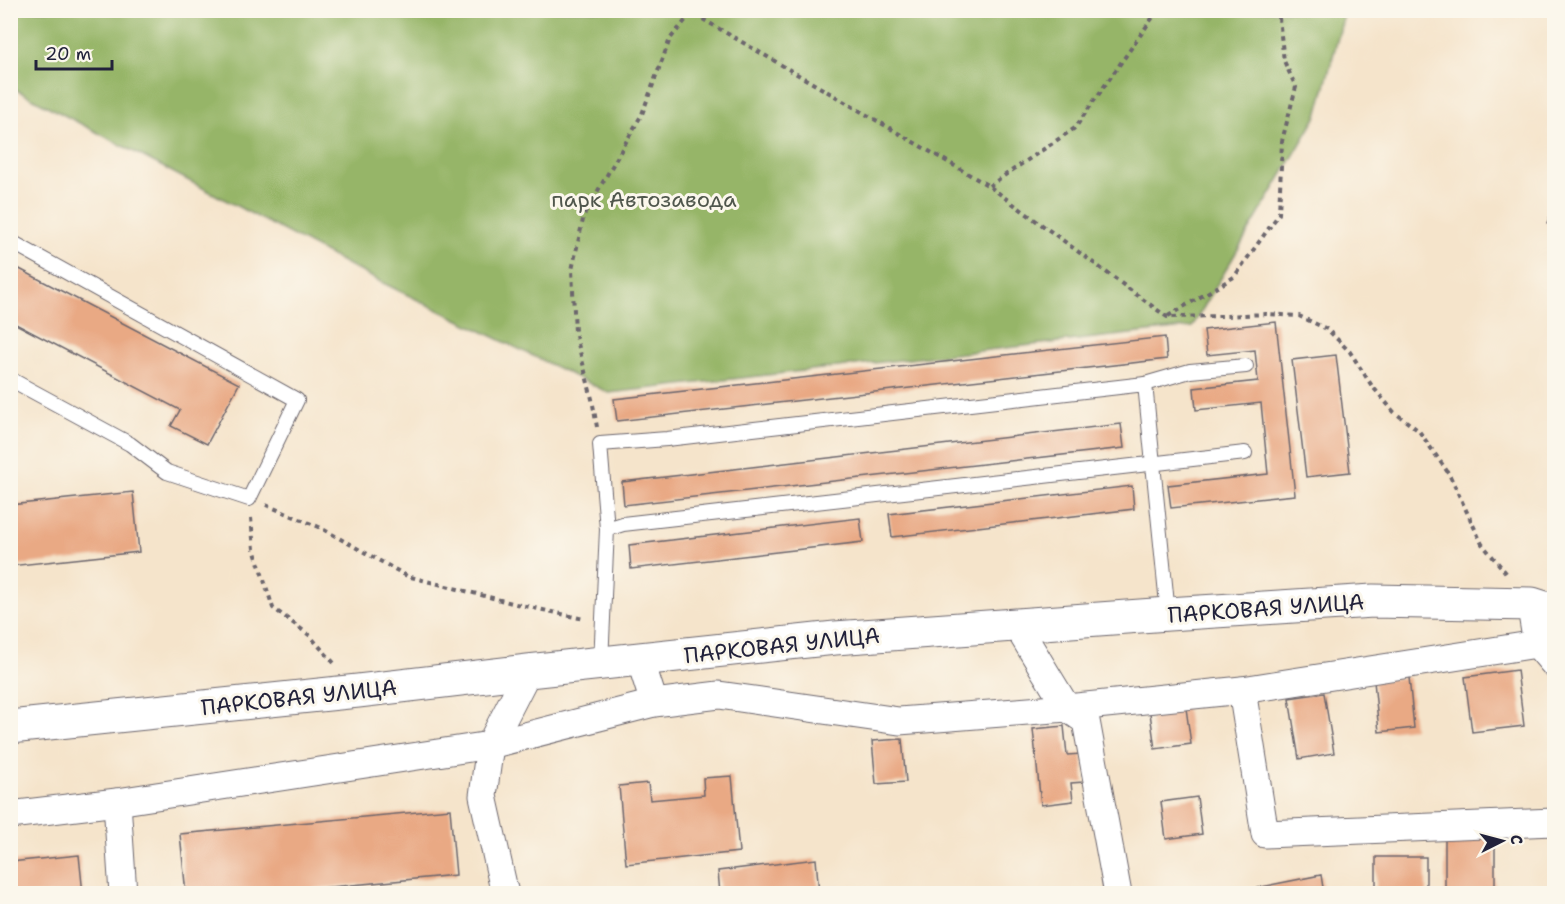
<svg xmlns="http://www.w3.org/2000/svg" width="1565" height="904" font-family="'Shantell Sans',sans-serif">
<style>
.forest{fill:#96b568;stroke:#5c6c52;stroke-width:1.5}
.building{fill:#e9a984}
.lines{fill:none;stroke-linecap:round;stroke-linejoin:round}
.lane-casing{stroke:#6c666d;stroke-width:16}
.street-casing{stroke:#6c666d;stroke-width:29}
.secondary-casing{stroke:#6c666d;stroke-width:35}
.path{stroke:#6c666d;stroke-width:4;stroke-dasharray:4.5 4.5;stroke-linecap:butt}
.lane{stroke:#fff;stroke-width:14}
.street{stroke:#fff;stroke-width:27}
.secondary{stroke:#fff;stroke-width:33}
.labels{text-anchor:middle;stroke-width:6;stroke-linejoin:round;paint-order:stroke}
.park-label{font-size:22px;fill:#50574d;stroke:#fbf7ec}
.street-label{font-size:22px;fill:#22223b;stroke:#fbf7ec}
</style>
<rect width="100%" height="100%" fill="#fbf7ec"/>
<filter id="ink" filterUnits="userSpaceOnUse"><feTurbulence type="fractalNoise" baseFrequency=".0167" numOctaves="2"/><feDisplacementMap in="SourceGraphic" scale="12" xChannelSelector="R" yChannelSelector="G"/><feConvolveMatrix kernelMatrix="1 2 1 2 8 2 1 2 1" color-interpolation-filters="sRGB"/></filter>
<filter id="wash" filterUnits="userSpaceOnUse"><feTurbulence type="fractalNoise" baseFrequency=".008" numOctaves="4" result="noise"/><feDisplacementMap in="SourceGraphic" scale="24" xChannelSelector="R" yChannelSelector="G"/><feGaussianBlur stdDeviation="1.35" result="paint"/><feColorMatrix in="noise" values="0 0 0 0 0 0 0 0 0 0 0 0 0 0 0 0 0 1.4 0 .05"/><feComposite in="paint" operator="in"/></filter>
<g filter="url(#wash)">
<rect width="100%" height="100%" fill="#f5e4cb"/>
<!-- forest -->
<polygon class="forest" points="10,11 11,10 1345,11 1317,116 1192,327 609,393 377,280 11,87"/>
<g id="blocks">
<!-- building -->
<g class="building">
<polygon points="1554,207 1554,227 1547,223"/>
<polygon points="10,264 239,384 207,444 171,426 180,410 10,321"/>
<polygon points="1276,322 1295,495 1171,508 1168,485 1268,474 1261,403 1196,410 1194,388 1258,381 1255,350 1207,355 1204,330"/>
<polygon points="1165,337 1167,359 617,421 614,399"/>
<polygon points="1336,355 1350,472 1306,477 1292,360"/>
<polygon points="1121,424 1124,448 624,505 622,482"/>
<polygon points="1132,486 1134,509 892,537 889,514"/>
<polygon points="133,492 139,552 10,566 10,505"/>
<polygon points="860,518 863,542 631,569 629,545"/>
<polygon points="1517,670 1524,726 1472,732 1465,677"/>
<polygon points="1409,677 1414,728 1379,732 1374,681"/>
<polygon points="1324,693 1334,753 1299,759 1289,698"/>
<polygon points="1186,708 1191,744 1155,749 1150,713"/>
<polygon points="1064,726 1067,755 1082,754 1084,782 1071,783 1073,801 1041,805 1033,729"/>
<polygon points="902,739 906,782 876,784 872,741"/>
<polygon points="732,776 739,852 626,864 619,786 648,783 650,800 704,795 703,778"/>
<polygon points="1197,797 1202,834 1166,839 1161,802"/>
<polygon points="450,809 456,875 258,894 186,894 180,834"/>
<rect x="1445" y="836" width="50" height="58"/>
<polygon points="79,855 83,894 10,894 10,862"/>
<rect x="1376" y="857" width="50" height="37"/>
<polygon points="816,859 819,893 720,894 718,871"/>
<polygon points="1321,875 1324,894 1257,894 1256,888"/>
</g>
</g>
</g>
<g filter="url(#ink)">
<use href="#blocks" fill-opacity="0" stroke="#6c666d" stroke-width="1.5"/>
<g class="lines">
<!-- lane casing -->
<g class="lane-casing">
<g id="lane">
<polyline points="10,241 297,400 249,499 167,472 130,444 10,379"/>
<polyline points="1145,384 1190,371 1246,366"/>
<polyline points="607,529 600,444 667,439 1145,384 1168,614"/>
<polyline points="601,663 607,529 623,524 1245,453"/>
</g>
</g>
<!-- street casing -->
<g class="street-casing">
<g id="street">
<polyline points="1533,620 1537,644 1554,664"/>
<polyline points="1016,624 1067,708 1086,721 1118,894"/>
<polyline points="640,659 654,703"/>
<polyline points="1242,690 1265,834 1554,822"/>
<polyline points="117,802 490,745 654,703 719,695 899,721 1067,708 1242,690 1537,644"/>
<polyline points="10,815 117,802 123,894"/>
<polyline points="505,894 483,796 490,745 528,671"/>
</g>
</g>
<!-- secondary casing -->
<g class="secondary-casing">
<polyline id="secondary" points="10,727 358,691 528,671 835,638 1168,614 1373,601 1532,604 1554,611"/>
</g>
<!-- path -->
<g class="path">
<polyline points="687,10 989,186 1167,317 1224,316 1266,314 1299,316 1327,329 1350,352 1372,386 1394,412 1419,431 1449,474 1482,544 1507,574"/>
<polyline points="989,186 1075,128 1158,10"/>
<polyline points="1168,316 1234,277 1279,214 1282,141 1296,87 1284,61 1278,10"/>
<polyline points="597,427 592,399 575,332 572,270 584,215 642,114 670,39 694,10"/>
<polyline points="266,505 319,527 407,576 516,604 584,619"/>
<polyline points="251,518 254,549 273,608 309,635 334,663"/>
</g>
<!-- lane -->
<use href="#lane" class="lane"/>
<!-- street -->
<use href="#street" class="street"/>
<!-- secondary -->
<use href="#secondary" class="secondary"/>
</g>
</g>
<g class="labels">
<!-- park labels -->
<g class="park-label">
<text x="644" y="207">парк Автозавода</text>
</g>
<!-- street labels -->
<g class="street-label">
<text transform="translate(1266 608) rotate(-4)" y="8">ПАРКОВАЯ УЛИЦА</text>
<text transform="translate(782 645) rotate(-6)" y="8">ПАРКОВАЯ УЛИЦА</text>
<text transform="translate(299 697) rotate(-6)" y="8">ПАРКОВАЯ УЛИЦА</text>
</g>
</g>
<!-- margin -->
<rect width="1565" height="904" fill="none" stroke="#fbf7ec" stroke-width="36"/>
<!-- north arrow -->
<g transform="translate(1502 841) rotate(84)" stroke="#fbf7ec" stroke-width="4.5" paint-order="stroke">
<path d="M0-4.5L10 22L0 15L-10 22Z" fill="#22223b"/>
<text y="-9" font-size="16" font-weight="bold" text-anchor="middle" fill="#22223b">С</text>
</g>
<!-- scale -->
<path d="M36 60v9h76v-9" fill="none" stroke="#22223b" stroke-width="3"/>
<text x="45" y="60" font-size="18" fill="#22223b" stroke="#fbf7ec" stroke-width="4.5" paint-order="stroke">20 m</text>
</svg>
